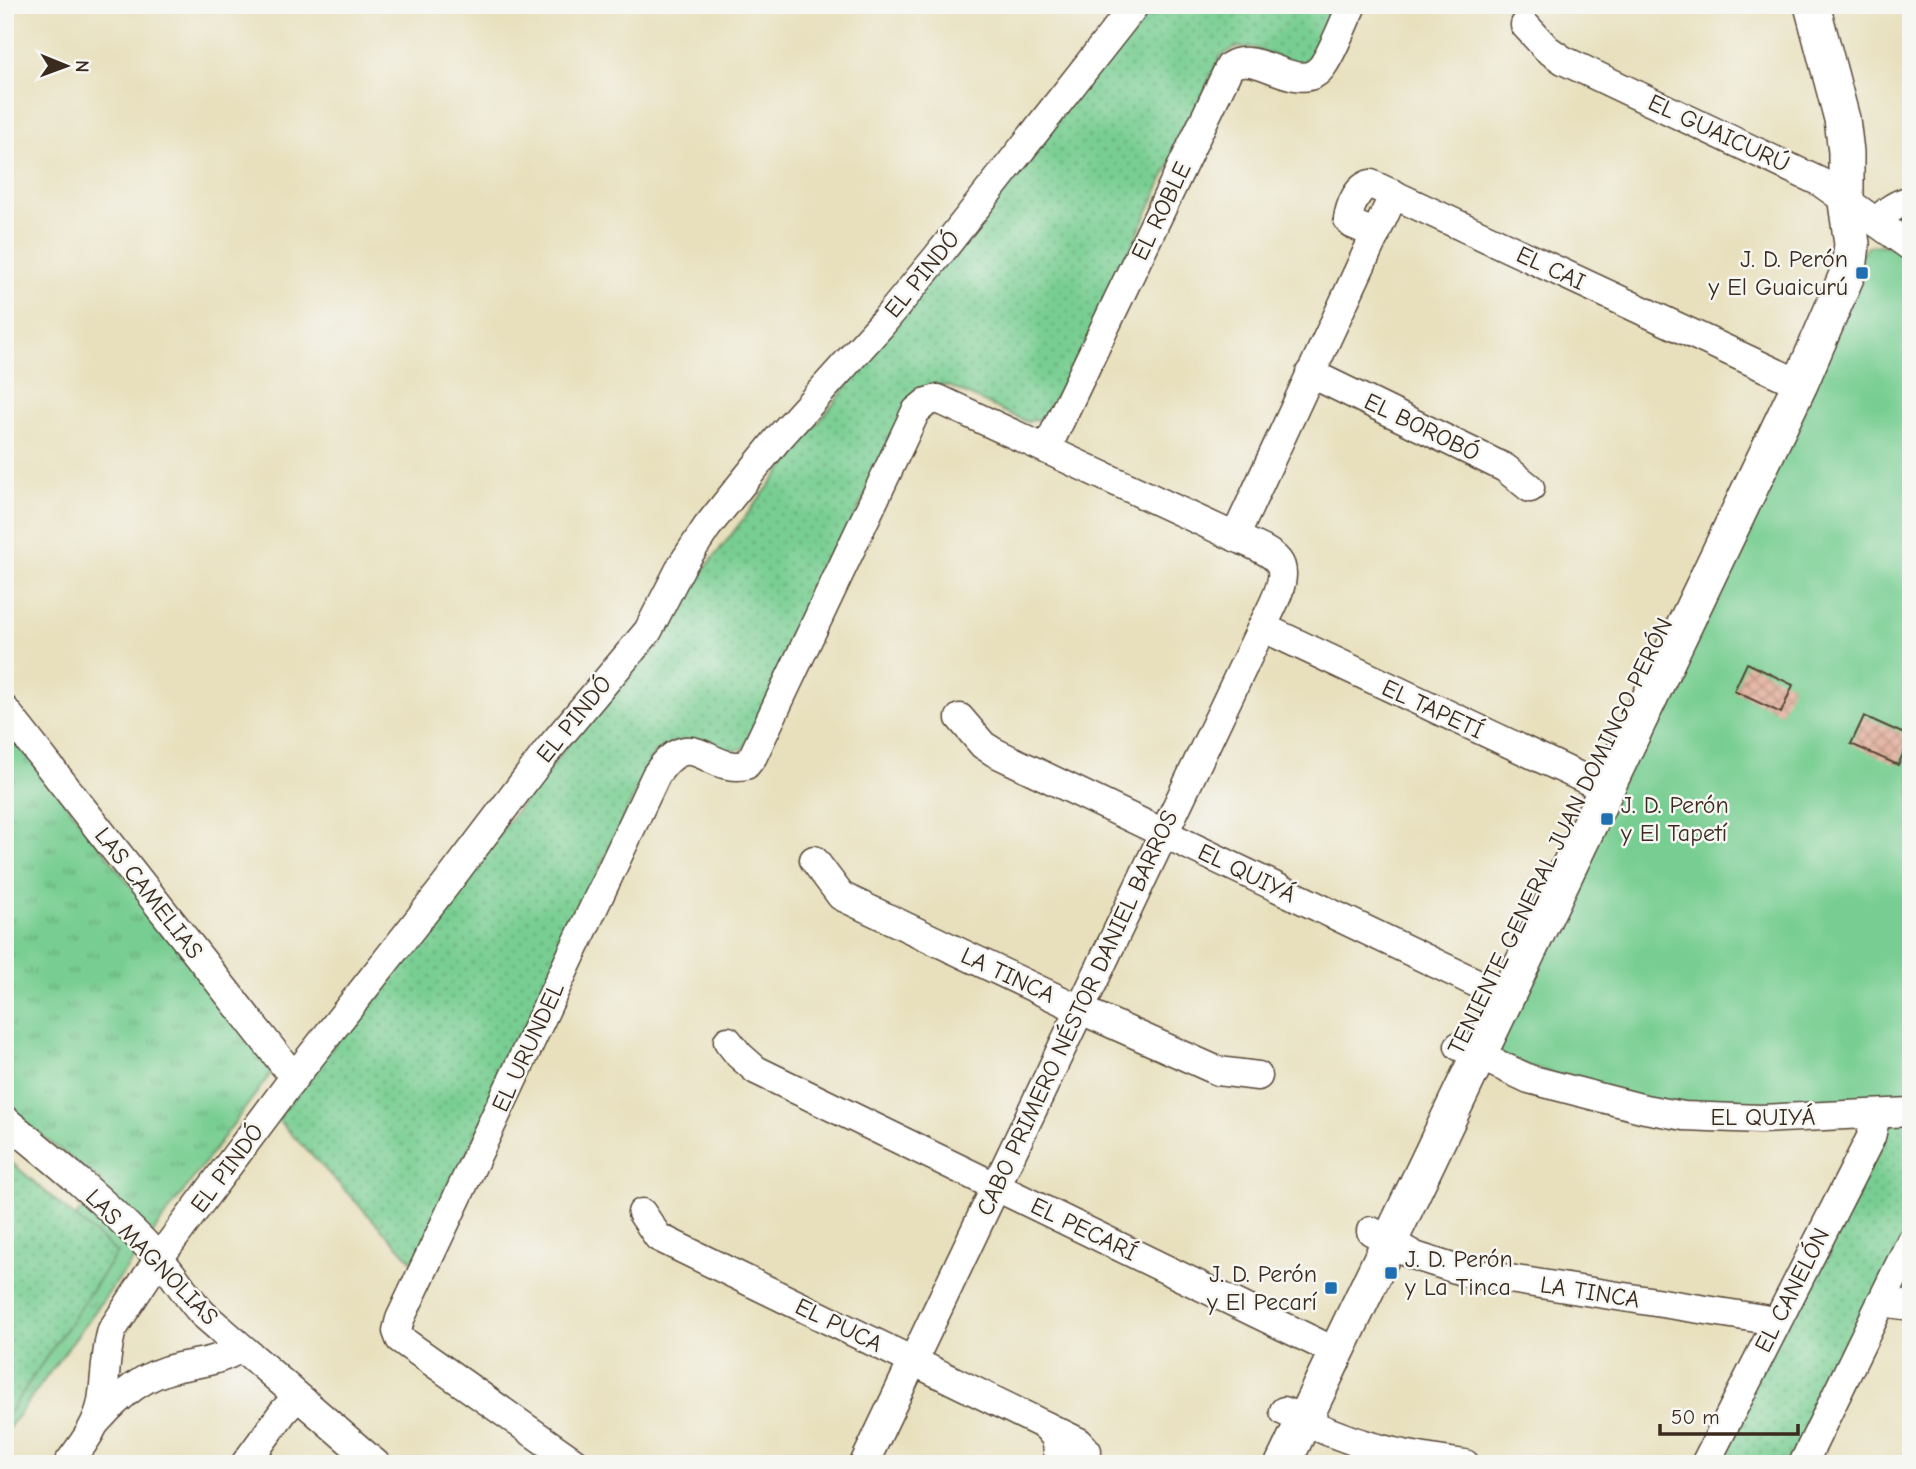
<svg xmlns="http://www.w3.org/2000/svg" width="1916" height="1469" font-family="'Comic Neue',sans-serif">
<style>
.grass{fill:url(#grass-tufts);stroke:#5a7c58;stroke-width:2}
.park{fill:url(#park-dots);stroke:#5a7c58;stroke-width:2}
.pitch{fill:#78ce92;stroke:#5a7c58;stroke-width:2}
.building{fill:url(#building-cross-hatch)}
.lines{fill:none;stroke-linecap:round;stroke-linejoin:round}
.minor-casing{stroke:#554536;stroke-width:31}
.major-casing{stroke:#554536;stroke-width:38}
.minor{stroke:#fff;stroke-width:28}
.major{stroke:#fff;stroke-width:35}
.poi-dot{fill:#1f6fb2;stroke:#f6f6f2;stroke-width:2.5}
.labels{text-anchor:middle;stroke-width:5;stroke-linejoin:round;paint-order:stroke}
.street-label{font-size:24px;fill:#3b2a1e;stroke:#f6f6f2}
.poi-label{font-size:24px;fill:#3b2a1e;stroke:#f6f6f2;text-anchor:end}
</style>
<defs>
<pattern id="grass-tufts" width="24" height="20" patternUnits="userSpaceOnUse" patternTransform="scale(1.75)"><rect width="24" height="20" fill="#78ce92"/><path d="M3 7l-1-3M5 7V3M7 7l1-3M15 17l-1-3M17 17v-4M19 17l1-3" fill="none" stroke="#64a777"/></pattern>
<pattern id="park-dots" width="8" height="8" patternUnits="userSpaceOnUse" patternTransform="scale(1.75)"><rect width="8" height="8" fill="#78ce92"/><path d="M2 2h.1M6 6h.1" fill="none" stroke="#64a777" stroke-width="1.8" stroke-linecap="round"/></pattern>
<pattern id="building-cross-hatch" width="8" height="8" patternUnits="userSpaceOnUse" patternTransform="scale(1.75)"><rect width="8" height="8" fill="#e3af9c"/><path d="M0 0l8 8M0 8l8-8" fill="none" stroke="#b98f7f"/></pattern>
</defs>
<rect width="100%" height="100%" fill="#f6f6f2"/>
<filter id="ink" filterUnits="userSpaceOnUse"><feTurbulence type="fractalNoise" baseFrequency=".0143" numOctaves="2"/><feDisplacementMap in="SourceGraphic" scale="14" xChannelSelector="R" yChannelSelector="G"/><feConvolveMatrix kernelMatrix="1 2 1 2 8 2 1 2 1" color-interpolation-filters="sRGB"/></filter>
<filter id="wash" filterUnits="userSpaceOnUse"><feTurbulence type="fractalNoise" baseFrequency=".00686" numOctaves="4" result="noise"/><feDisplacementMap in="SourceGraphic" scale="28" xChannelSelector="R" yChannelSelector="G"/><feGaussianBlur stdDeviation="1.57" result="paint"/><feColorMatrix in="noise" values="0 0 0 0 0 0 0 0 0 0 0 0 0 0 0 0 0 1.4 0 .05"/><feComposite in="paint" operator="in"/></filter>
<g filter="url(#wash)">
<rect width="100%" height="100%" fill="#e8e0bd"/>
<!-- grass -->
<polygon class="grass" points="5,725 274,1069 5,1433 5,1311 102,1182 5,1108"/>
<!-- park -->
<g class="park">
<polygon points="1143,5 1343,5 1320,54 1303,66 1254,48 1237,47 1220,57 1053,415 1027,422 949,386 930,385 913,395 744,748 726,752 675,741 654,753 415,1264 277,1119"/>
<polygon points="1911,1112 1911,1241 1803,1464 1705,1464 1871,1138"/>
<polygon points="5,1157 117,1253 5,1418"/>
</g>
<!-- pitch -->
<polygon class="pitch" points="1882,245 1895,248 1911,263 1911,1107 1752,1114 1639,1100 1502,1058 1497,1040 1861,253 1870,246"/>
<g id="blocks">
<!-- building -->
<g class="building">
<polygon points="1747,663 1793,685 1781,713 1734,691"/>
<polygon points="1864,716 1911,737 1898,765 1851,744"/>
</g>
</g>
</g>
<g filter="url(#ink)">
<use href="#blocks" fill-opacity="0" stroke="#554536" stroke-width="2"/>
<g class="lines">
<!-- minor casing -->
<g class="minor-casing">
<g id="minor">
<polyline points="1525,25 1547,49 1563,60 1820,182 1911,247"/>
<path d="M1877,222C1887,210 1896,204 1911,200"/>
<path d="M1376,234L1352,224L1348,219C1350,206 1357,187 1371,184L1800,384"/>
<polyline points="1310,373 1505,468 1530,488"/>
<path d="M1047,448L1230,66C1258,47 1302,100 1324,64C1335,47 1343,24 1352,5"/>
<polyline points="1235,537 1394,194"/>
<polyline points="1262,627 1606,789"/>
<polyline points="5,710 285,1066 296,1075"/>
<polyline points="960,718 983,745 994,752 1487,988 1505,1000"/>
<polyline points="814,860 841,896 1079,1009 1218,1071 1258,1076"/>
<polyline points="728,1041 739,1055 756,1070 1336,1352"/>
<polyline points="1459,1046 1529,1079 1645,1109 1684,1116 1760,1119 1911,1112"/>
<path d="M5,1120C58,1163 110,1206 157,1256C174,1274 186,1296 203,1314L376,1464"/>
<polyline points="642,1213 658,1237 1079,1442 1087,1451 1085,1464"/>
<polyline points="1371,1231 1415,1256 1465,1272 1776,1321"/>
<polyline points="1881,1302 1911,1306"/>
<path d="M1284,1411C1347,1444 1395,1455 1465,1464"/>
<path d="M97,1421C120,1395 144,1374 179,1367C204,1362 219,1361 241,1348"/>
<polyline points="1046,1426 1056,1438 1060,1464"/>
<path d="M68,1464C82,1445 98,1425 102,1401C106,1377 105,1353 112,1330L159,1258L296,1075L445,886L548,750L648,631L682,565L707,527L777,440L881,325L937,257L1135,5"/>
<polyline points="245,1464 283,1412 297,1397"/>
<path d="M577,1464L400,1339L397,1331L400,1319L656,775C692,722 707,774 746,765L753,756L916,411L927,402L938,399L1235,537C1248,543 1269,550 1278,561C1291,577 1269,612 1262,627L864,1464"/>
<polyline points="1705,1464 1871,1137 1876,1116"/>
<polyline points="1803,1464 1911,1241"/>
</g>
</g>
<!-- major casing -->
<g class="major-casing">
<polyline id="major" points="1283,1464 1800,384 1849,270 1852,244 1846,202 1846,152 1842,119 1812,5"/>
</g>
<!-- minor -->
<use href="#minor" class="minor"/>
<!-- major -->
<use href="#major" class="major"/>
</g>
</g>
<!-- markers -->
<g class="poi-dot">
<rect x="1855" y="266" width="14" height="14" rx="3.5"/>
<rect x="1600" y="812" width="14" height="14" rx="3.5"/>
<rect x="1384" y="1266" width="14" height="14" rx="3.5"/>
<rect x="1324" y="1281" width="14" height="14" rx="3.5"/>
</g>
<g class="labels">
<!-- street labels -->
<g class="street-label">
<text transform="translate(1719 133) rotate(25)" y="8">EL GUAICURÚ</text>
<text transform="translate(1161 211) rotate(-64)" y="8">EL ROBLE</text>
<text transform="translate(1551 268) rotate(25)" y="8">EL CAI</text>
<text transform="translate(922 274) rotate(-51)" y="8">EL PINDÓ</text>
<text transform="translate(1422 427) rotate(26)" y="8">EL BOROBÓ</text>
<text transform="translate(1433 709) rotate(25)" y="8">EL TAPETÍ</text>
<text transform="translate(574 719) rotate(-51)" y="8">EL PINDÓ</text>
<text transform="translate(1560 836) rotate(-64)" y="8">TENIENTE GENERAL JUAN DOMINGO PERÓN</text>
<text transform="translate(1247 873) rotate(26)" y="8">EL QUIYÁ</text>
<text transform="translate(149 893) rotate(52)" y="8">LAS CAMELIAS</text>
<text transform="translate(1008 975) rotate(25)" y="8">LA TINCA</text>
<text transform="translate(1077 1013) rotate(-65)" y="8">CABO PRIMERO NÉSTOR DANIEL BARROS</text>
<text transform="translate(528 1047) rotate(-65)" y="8">EL URUNDEL</text>
<text x="1763" y="1125">EL QUIYÁ</text>
<text transform="translate(227 1168) rotate(-53)" y="8">EL PINDÓ</text>
<text transform="translate(1084 1229) rotate(26)" y="8">EL PECARÍ</text>
<text transform="translate(152 1257) rotate(46)" y="8">LAS MAGNOLIAS</text>
<text transform="translate(1792 1290) rotate(-63)" y="8">EL CANELÓN</text>
<text transform="translate(1590 1292) rotate(9)" y="8">LA TINCA</text>
<text transform="translate(839 1325) rotate(26)" y="8">EL PUCA</text>
</g>
<!-- poi labels -->
<g class="poi-label">
<text x="1848" y="267">J. D. Perón<tspan x="1848" dy="28">y El Guaicurú</tspan></text>
<text x="1621" y="813" text-anchor="start">J. D. Perón<tspan x="1621" dy="28">y El Tapetí</tspan></text>
<text x="1405" y="1267" text-anchor="start">J. D. Perón<tspan x="1405" dy="28">y La Tinca</tspan></text>
<text x="1317" y="1282">J. D. Perón<tspan x="1317" dy="28">y El Pecarí</tspan></text>
</g>
</g>
<!-- margin -->
<rect width="1916" height="1469" fill="none" stroke="#f6f6f2" stroke-width="28"/>
<!-- north arrow -->
<g transform="translate(66 66) rotate(91)" stroke="#f6f6f2" stroke-width="5" paint-order="stroke">
<path d="M0-5L12 26L0 18L-12 26Z" fill="#3b2a1e"/>
<text y="-10" font-size="19" font-weight="bold" text-anchor="middle" fill="#3b2a1e">N</text>
</g>
<!-- scale -->
<path d="M1660 1424v10h138v-10" fill="none" stroke="#3b2a1e" stroke-width="3.5"/>
<text x="1671" y="1424" font-size="21" fill="#3b2a1e" stroke="#f6f6f2" stroke-width="5" paint-order="stroke">50 m</text>
</svg>
